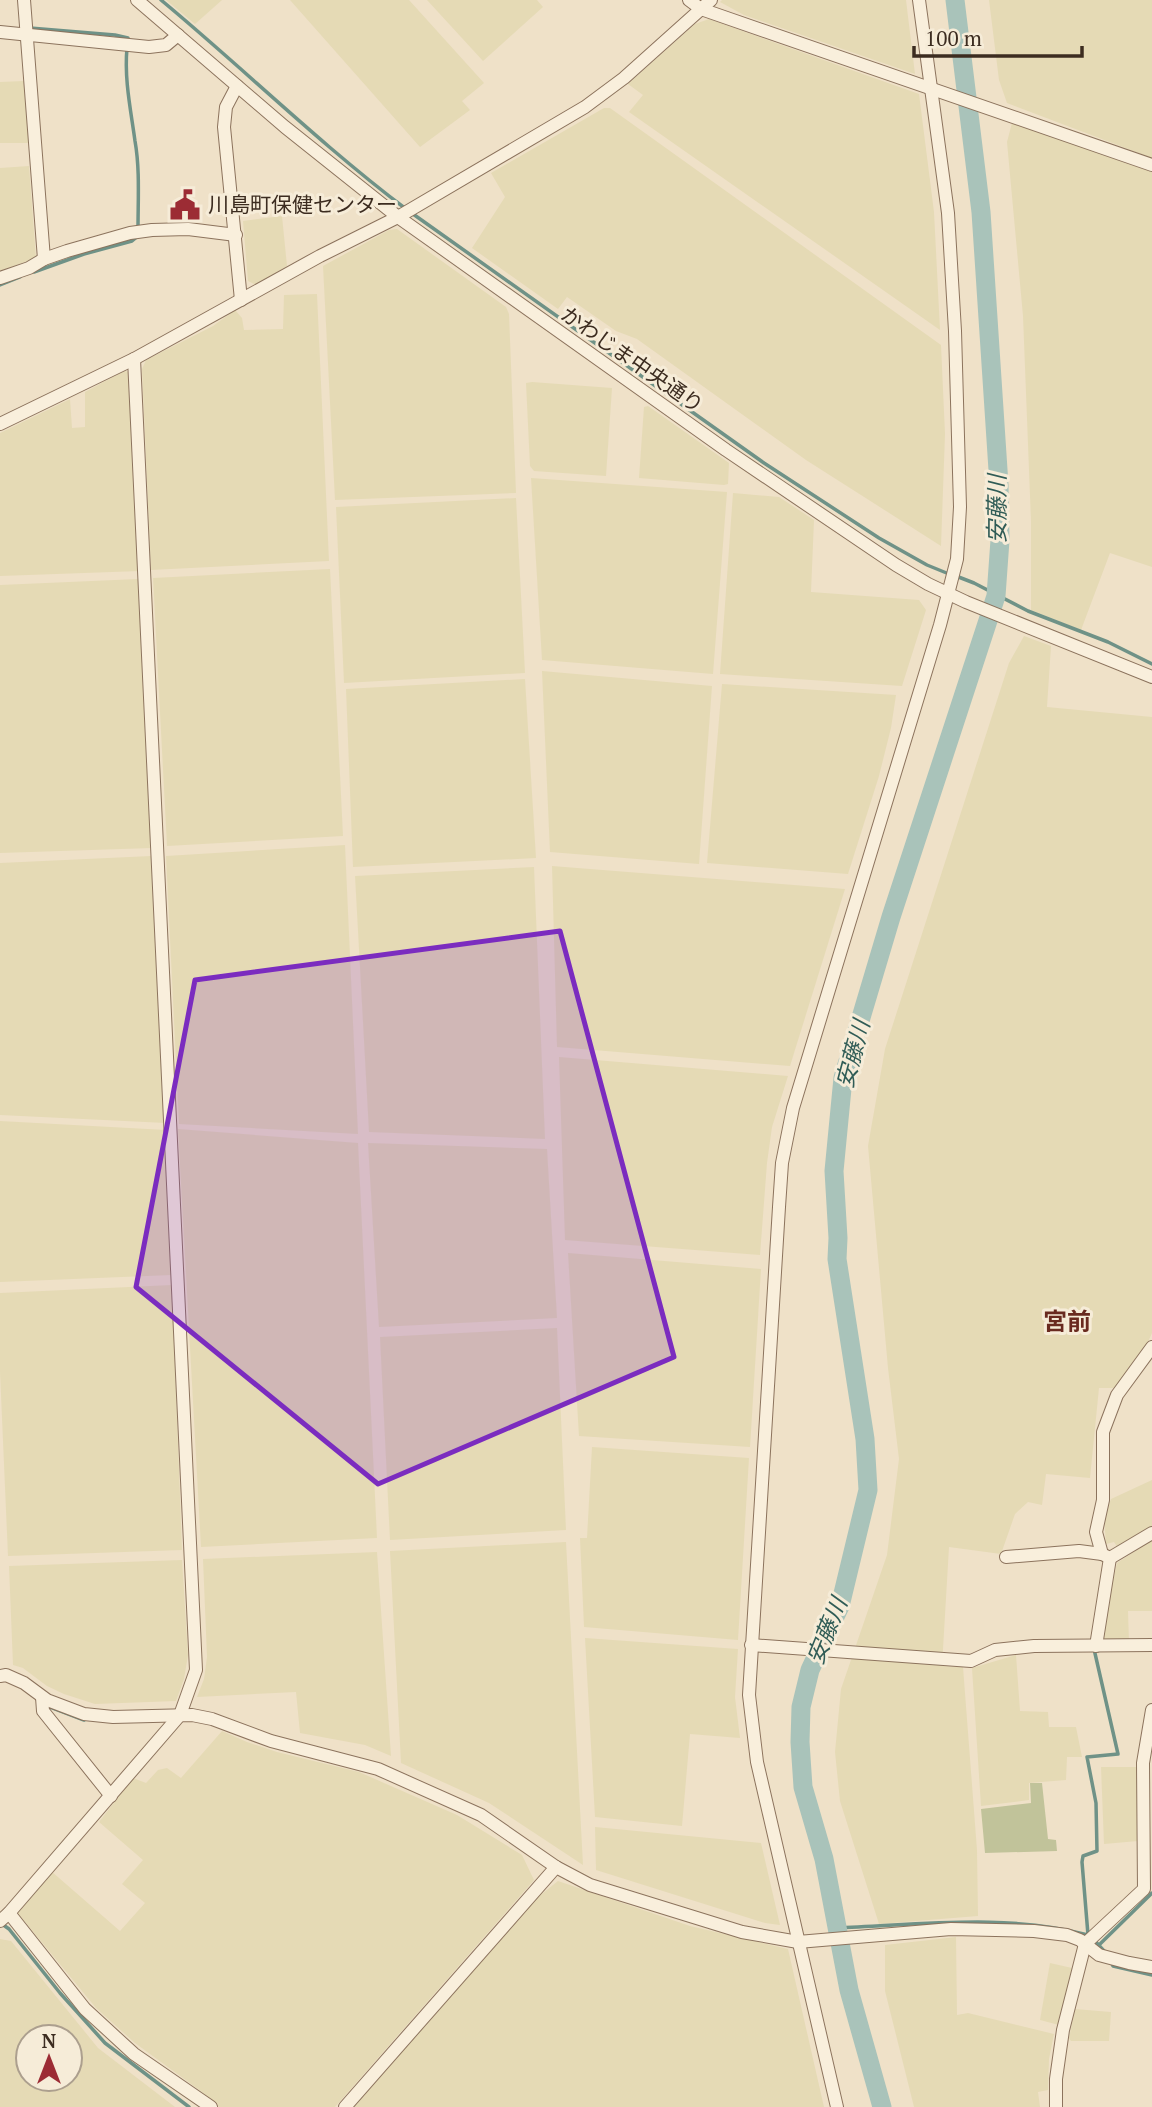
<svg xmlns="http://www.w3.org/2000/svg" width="1152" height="2107" font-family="'PT Serif','Noto Sans JP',serif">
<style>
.farmland{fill:#e5dab5;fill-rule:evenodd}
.cemetery{fill:#c1c39a}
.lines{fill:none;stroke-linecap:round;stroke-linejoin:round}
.stream{stroke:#6f9287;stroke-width:3.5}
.river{stroke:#a9c3ba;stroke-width:19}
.minor-casing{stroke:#8c735d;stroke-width:14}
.minor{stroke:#f9efdc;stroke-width:12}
.marked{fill:#7b2cbf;fill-opacity:0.2;stroke:#7b2cbf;stroke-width:5;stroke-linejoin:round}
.labels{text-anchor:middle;stroke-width:6;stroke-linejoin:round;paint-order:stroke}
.poi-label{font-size:21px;fill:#3c2c20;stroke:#f6ecd8;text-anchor:start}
.street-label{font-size:21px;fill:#3c2c20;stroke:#f6ecd8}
.water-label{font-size:23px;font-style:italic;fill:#305c56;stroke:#f6ecd8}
.quarter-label{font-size:24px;font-weight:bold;fill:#692a1f;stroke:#f6ecd8}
</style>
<rect width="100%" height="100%" fill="#efe1c8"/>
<!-- farmland -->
<g class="farmland">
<polygon points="166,0 222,0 195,24"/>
<polygon points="290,0 409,0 484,83 462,101 470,110 420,147"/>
<polygon points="427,0 537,0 543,7 483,61"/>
<polygon points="722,0 906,0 915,74 744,15 720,2"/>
<polygon points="989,0 1152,0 1152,158 1007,103 999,80"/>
<polygon points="709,19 919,94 934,212 940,330 629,112 643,95 628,84 695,24"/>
<polygon points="24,81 30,143 0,143 0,82"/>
<polygon points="604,108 610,108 941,345 945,434 941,546 806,460 637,339 616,331 567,297 558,309 472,248 505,197 491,173"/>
<polygon points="1012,123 1152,172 1152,567 1110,553 1081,630 1031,610 1031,521 1023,316 1007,142"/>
<polygon points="29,166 36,258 0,271 0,168"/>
<polygon points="282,216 287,266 256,285 248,281 243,221"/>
<polygon points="397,229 506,307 509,314 516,493 335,500 323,266 389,230"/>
<polygon points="317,294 329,561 151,570 142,369 146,360 213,326 235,310 242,318 244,330 283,329 284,295"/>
<polygon points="124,371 131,372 140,571 0,576 0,433 70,399 72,428 85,427 85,392"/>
<polygon points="532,382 612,388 606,476 534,471 530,466 526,383"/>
<polygon points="648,406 729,463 728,484 724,485 639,478 644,407"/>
<polygon points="531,478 727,492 713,674 542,660"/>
<polygon points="733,493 779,497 814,520 811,592 919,600 926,610 902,686 720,674"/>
<polygon points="516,498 525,673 344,683 336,507"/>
<polygon points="330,569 343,836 167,846 153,578"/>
<polygon points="138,579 152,848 0,853 0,585"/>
<polygon points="1024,636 1051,646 1047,707 1152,717 1152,1333 1147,1344 1116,1388 1099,1388 1090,1478 1046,1474 1042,1505 1028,1502 1015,1514 1001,1554 949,1547 942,1666 963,1667 977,1850 978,1916 879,1924 840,1801 835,1752 841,1689 887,1555 899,1459 888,1368 868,1146 885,1049 1009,663"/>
<polygon points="542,671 712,686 699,864 550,852"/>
<polygon points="525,679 536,858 353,867 346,689"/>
<polygon points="722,684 896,695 891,728 879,776 848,874 707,863"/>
<polygon points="345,845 358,1134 179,1124 166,856"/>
<polygon points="151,856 166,1123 0,1115 0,863"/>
<polygon points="552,866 845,889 790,1066 557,1047"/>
<polygon points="534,867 545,1139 369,1132 355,876"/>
<polygon points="559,1057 788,1076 772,1127 767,1163 760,1255 565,1240"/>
<polygon points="0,1121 166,1130 171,1275 0,1282"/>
<polygon points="178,1129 358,1143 377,1538 201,1547"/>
<polygon points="368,1143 547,1149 557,1318 379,1327"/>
<polygon points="568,1253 761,1269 750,1447 579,1436"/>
<polygon points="172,1285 182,1550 8,1556 0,1372 0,1293"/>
<polygon points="557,1328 566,1530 390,1540 380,1337"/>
<polygon points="592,1447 749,1458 738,1640 584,1627 580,1538 587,1538"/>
<polygon points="1152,1480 1152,1526 1118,1548 1114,1542 1106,1544 1104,1518 1111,1499"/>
<polygon points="1152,1540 1152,1611 1128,1611 1129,1643 1099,1643 1117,1563"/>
<polygon points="566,1542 583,1865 489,1803 401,1763 390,1551"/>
<polygon points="377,1552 391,1756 365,1745 300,1733 296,1692 197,1697 204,1679 207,1657 203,1559"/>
<polygon points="182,1560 188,1655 184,1679 176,1701 95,1704 64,1694 47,1686 23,1668 13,1665 9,1566"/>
<polygon points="585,1638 738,1649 735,1697 740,1738 690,1734 682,1826 595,1817"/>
<polygon points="1016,1655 1020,1711 1048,1712 1049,1727 1076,1727 1082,1757 1067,1757 1066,1780 1029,1783 1029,1800 981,1806 972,1668"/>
<polygon points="222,1731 247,1742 277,1752 359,1772 457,1815 522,1855 534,1880 335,2107 219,2107 202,2092 135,2043 96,2008 16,1911 51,1871 120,1931 145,1903 122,1884 143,1860 99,1822 133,1778 146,1783 158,1770 167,1768 181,1778"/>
<polygon points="1101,1767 1137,1767 1138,1841 1104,1844"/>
<polygon points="595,1827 761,1843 780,1925 765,1923 596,1870"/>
<polygon points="558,1881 690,1926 788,1949 824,2107 354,2107 538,1897"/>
<polygon points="956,1937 957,2015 968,2013 1054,2034 1049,2059 1048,2090 1038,2092 1040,2107 914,2107 885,1991 885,1945"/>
<path d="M0,1939L11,1941L98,2048L175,2107H0ZM28,2037H70V2079H28Z"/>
<polygon points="1050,1963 1072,1968 1059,2025 1040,2020"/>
<polygon points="1075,2009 1111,2012 1109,2041 1071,2041 1069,2038"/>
</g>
<!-- cemetery -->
<polygon class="cemetery" points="1030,1783 1042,1783 1048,1839 1056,1840 1057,1851 985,1853 981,1809 1031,1803"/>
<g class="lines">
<!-- stream -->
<g class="stream">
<path d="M161,0C244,69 320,144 406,209"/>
<polyline points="30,28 115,35 128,38 127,40"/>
<path d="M127,48C124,79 131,111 135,141C140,169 138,200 138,229"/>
<polyline points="413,214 764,463 879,538 927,565 949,574"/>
<polyline points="34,272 84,254 132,241 138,236"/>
<polyline points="0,285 20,277"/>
<polyline points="956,576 974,583 1028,611 1108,642 1152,664"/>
<polyline points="45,1705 84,1720"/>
<polyline points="2,1924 9,1929 60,1993 105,2043 189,2107"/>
<path d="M836,1928C920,1925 1006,1913 1088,1935"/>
<polyline points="1088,1935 1082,1862 1083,1856 1097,1851 1096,1803 1087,1757 1118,1754 1094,1649"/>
<polyline points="1094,1940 1105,1952"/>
<polyline points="1100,1944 1152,1893"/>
<polyline points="1111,1962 1113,1966 1152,1975"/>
</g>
<!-- river -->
<polyline class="river" points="882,2107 849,1990 824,1859 803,1787 800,1742 801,1707 810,1670 840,1606 868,1490 865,1439 837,1259 838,1238 834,1171 843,1078 891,917 996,596 1000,540 999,485 981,212 955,0"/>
<!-- minor casing -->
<g class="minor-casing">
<g id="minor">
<polyline points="24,0 44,259"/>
<polyline points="137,0 285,127 398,217 726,450 896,565 928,584 966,602 1152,677"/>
<polyline points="689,0 701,9 1152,165"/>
<polyline points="0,32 149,47 166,45 178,35"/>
<polyline points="237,86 226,107 224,127 241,300"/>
<polyline points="0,278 29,268 44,259 67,251 130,233 152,230 188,229 236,235"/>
<polyline points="0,424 134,359 320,256 398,217 585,107 624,78 711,0"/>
<polyline points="1006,1557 1079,1551 1102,1554"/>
<polyline points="1110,1558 1102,1554 1096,1532 1103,1500 1103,1432 1117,1395 1152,1347"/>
<polyline points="1110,1558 1152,1533"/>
<polyline points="751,1645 971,1661 995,1650 1034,1646 1152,1645"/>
<polyline points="1096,1646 1110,1558"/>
<polyline points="0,1676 6,1675 24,1683 47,1700 84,1714 113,1717 192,1715 212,1719 271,1741 378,1769 481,1815 556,1867 590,1885 742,1932 798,1942 951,1929 1034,1931 1067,1935 1080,1940 1099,1955 1129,1963 1152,1967"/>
<polyline points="42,1697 43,1711 111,1796"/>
<polyline points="9,1913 85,2009 134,2054 211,2107"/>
<polyline points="0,1921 9,1913 180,1715 196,1670 134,359"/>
<polyline points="345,2107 556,1867"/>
<polyline points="837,2107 757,1762 749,1695 779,1207 782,1163 793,1108 940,625 957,559 960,507 955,331 948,213 919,0"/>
<polyline points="1056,2107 1056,2079 1063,2030 1085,1944 1144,1889 1143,1763 1152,1710"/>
</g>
</g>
<!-- minor -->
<use href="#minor" class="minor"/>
</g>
<!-- marked area -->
<path class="marked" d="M560,931L674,1357L378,1484L136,1287L195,980Z"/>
<!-- icons -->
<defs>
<g id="civic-bare" transform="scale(2.415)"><path d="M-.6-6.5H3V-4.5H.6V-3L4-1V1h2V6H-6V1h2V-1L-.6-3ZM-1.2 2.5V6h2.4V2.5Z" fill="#9c2c34" stroke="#f6ecd8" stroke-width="2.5" paint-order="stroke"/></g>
</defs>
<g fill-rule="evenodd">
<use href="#civic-bare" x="185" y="205"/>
</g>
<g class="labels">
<!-- poi labels -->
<g class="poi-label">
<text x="208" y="212">川島町保健センター</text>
</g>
<!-- street labels -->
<g class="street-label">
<text transform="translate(632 360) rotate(35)" y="7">かわじま中央通り</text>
</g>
<!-- water labels -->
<g class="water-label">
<text transform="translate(997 509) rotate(-90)" y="8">安藤川</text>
<text transform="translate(853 1054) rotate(-75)" y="8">安藤川</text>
<text transform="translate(827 1631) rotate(-68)" y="8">安藤川</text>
</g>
<!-- quarter labels -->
<g class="quarter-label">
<text x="1067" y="1330">宮前</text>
</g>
</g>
<!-- north arrow -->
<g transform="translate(49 2058)"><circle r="33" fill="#f6ecd8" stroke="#ac9f8e" stroke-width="2"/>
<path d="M0-5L12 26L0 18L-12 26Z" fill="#9c2c34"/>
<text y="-10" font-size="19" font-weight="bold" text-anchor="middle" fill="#3c2c20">N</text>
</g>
<!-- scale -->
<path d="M914 46v10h168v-10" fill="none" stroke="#3c2c20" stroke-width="3.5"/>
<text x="925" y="46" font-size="21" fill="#3c2c20" stroke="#f6ecd8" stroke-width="5" paint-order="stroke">100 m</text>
</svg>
